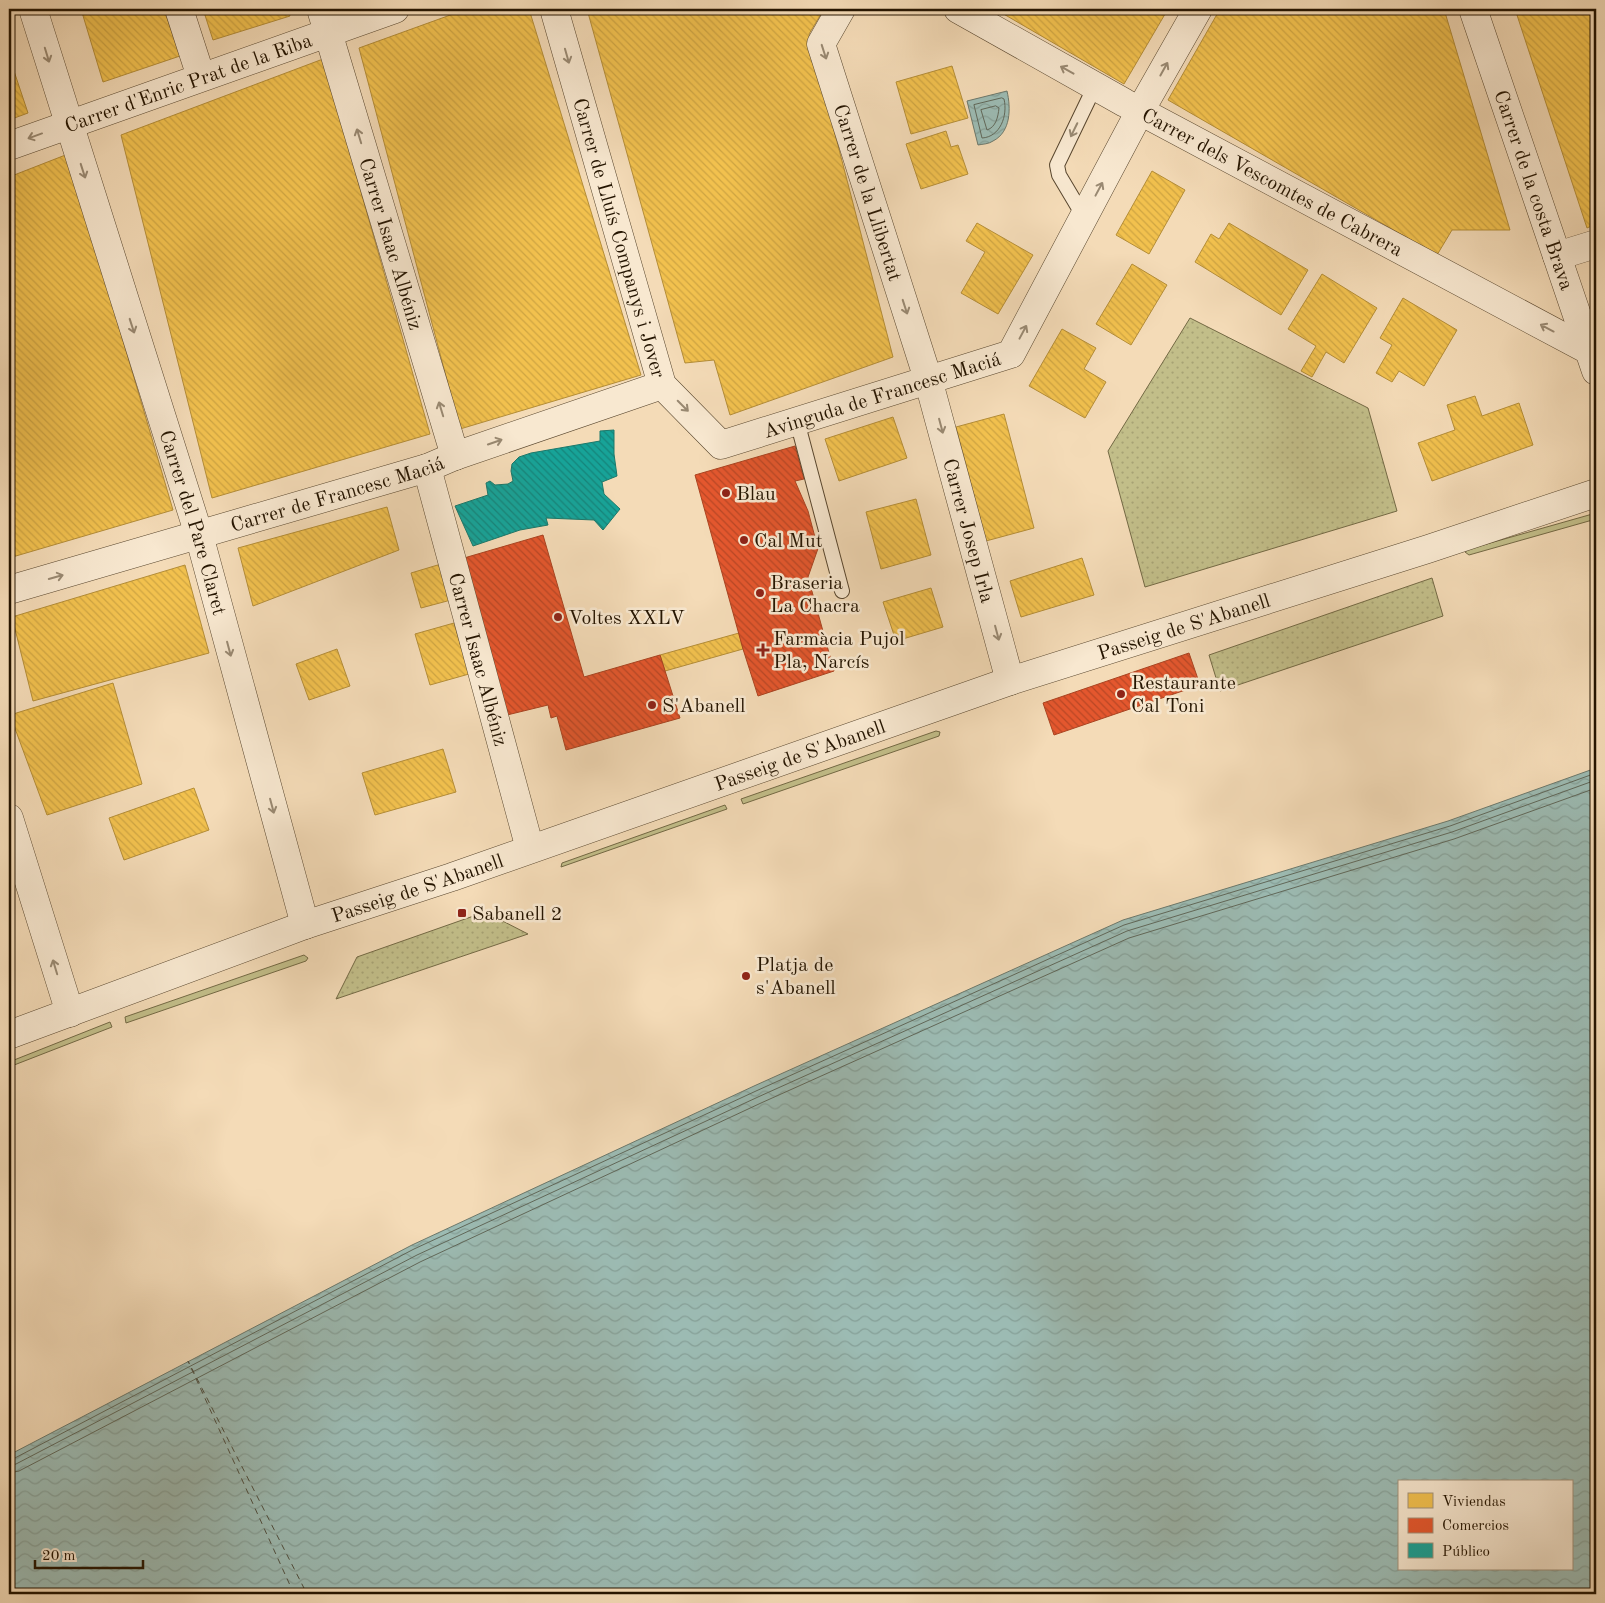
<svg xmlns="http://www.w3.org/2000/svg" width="1605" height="1603" font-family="'Old Standard TT',serif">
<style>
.grass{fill:#c2be89;stroke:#736944}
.park{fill:url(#park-dots);stroke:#736944}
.water{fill:url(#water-waves);stroke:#6c786b;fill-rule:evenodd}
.homes{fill:url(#homes-back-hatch);stroke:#b48d37}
.shops{fill:url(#shops-back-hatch);stroke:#aa4320}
.public{fill:url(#public-back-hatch);stroke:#1b786a}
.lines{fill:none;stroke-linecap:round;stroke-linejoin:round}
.shore{stroke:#60685a;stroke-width:1}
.ferry{stroke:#4e4e3f;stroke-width:1;stroke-dasharray:6 5;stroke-linecap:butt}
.lane-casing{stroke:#58462e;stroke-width:16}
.street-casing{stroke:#58462e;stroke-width:29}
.lane{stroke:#f8e8d0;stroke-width:14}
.street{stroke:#f8e8d0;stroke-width:28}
.oneway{stroke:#998972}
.poi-dot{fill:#8f2418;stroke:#f8e8d0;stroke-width:2}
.labels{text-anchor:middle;stroke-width:5;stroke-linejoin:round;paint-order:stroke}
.street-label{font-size:20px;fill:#241400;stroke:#f8e8d0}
.poi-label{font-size:20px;fill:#241400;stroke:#f8e8d0;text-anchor:start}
</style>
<defs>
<pattern id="park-dots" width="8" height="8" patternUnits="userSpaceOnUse" patternTransform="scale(1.25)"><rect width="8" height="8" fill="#c2be89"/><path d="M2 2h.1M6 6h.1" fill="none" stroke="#a7a274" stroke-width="1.8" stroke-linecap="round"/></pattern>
<pattern id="water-waves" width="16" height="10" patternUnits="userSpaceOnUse" patternTransform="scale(1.25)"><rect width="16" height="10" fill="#9cbbb3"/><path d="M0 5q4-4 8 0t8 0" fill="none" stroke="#86a098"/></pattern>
<pattern id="homes-back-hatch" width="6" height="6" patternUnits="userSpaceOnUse" patternTransform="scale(1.25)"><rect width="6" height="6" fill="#f2c14e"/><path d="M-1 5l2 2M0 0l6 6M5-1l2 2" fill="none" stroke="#cfa542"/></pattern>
<pattern id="shops-back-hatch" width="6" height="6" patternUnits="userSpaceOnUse" patternTransform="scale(1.25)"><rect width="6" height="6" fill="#e4572e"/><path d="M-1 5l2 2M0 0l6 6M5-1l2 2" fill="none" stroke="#b94725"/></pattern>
<pattern id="public-back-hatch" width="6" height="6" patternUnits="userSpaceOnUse" patternTransform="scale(1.25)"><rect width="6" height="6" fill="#17a398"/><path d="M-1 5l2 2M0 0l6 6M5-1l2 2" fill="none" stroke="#15847a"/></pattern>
</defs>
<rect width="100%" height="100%" fill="#f4dbb7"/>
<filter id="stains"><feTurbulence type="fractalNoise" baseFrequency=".004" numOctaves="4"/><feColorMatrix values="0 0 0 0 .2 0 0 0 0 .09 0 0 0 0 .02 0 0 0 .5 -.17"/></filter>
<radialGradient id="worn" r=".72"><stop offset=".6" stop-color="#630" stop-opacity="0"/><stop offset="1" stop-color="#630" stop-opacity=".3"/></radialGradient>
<!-- grass -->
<g class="grass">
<polygon points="1596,513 1596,519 1469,555 1465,552 1469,549"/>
<polygon points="936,731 940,732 939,736 743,804 741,799"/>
<polygon points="725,805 727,809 561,867 562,863"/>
<polygon points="304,955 308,958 306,961 126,1023 125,1017"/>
<polygon points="110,1022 112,1027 9,1067 9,1062"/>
</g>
<!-- park -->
<g class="park">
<polygon points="1190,318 1368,408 1397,511 1145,587 1108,451"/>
<polygon points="1432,578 1443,616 1220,691 1209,655"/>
<polygon points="485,912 528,934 336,999 357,957"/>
</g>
<!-- water -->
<g class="water">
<path d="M1007,91C1011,108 1011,132 993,141C989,144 983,144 978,145L967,101Z"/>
<path d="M1596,768V1594H9V1455L412,1245L754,1086L1123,920L1448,821ZM1399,1482H1571V1569H1399Z"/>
</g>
<!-- homes -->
<g class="homes">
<polygon points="81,9 164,9 180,56 103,82"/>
<polygon points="203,9 288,9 290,16 213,40"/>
<polygon points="467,9 529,9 641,375 460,429 359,48"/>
<polygon points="587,9 824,9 809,34 893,357 730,415 714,360 685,363"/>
<polygon points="995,9 1168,9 1124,84"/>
<polygon points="1220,9 1444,9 1510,230 1452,230 1437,255 1168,100"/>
<polygon points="1515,9 1596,9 1596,224 1587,228"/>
<polygon points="9,56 28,113 9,120"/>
<polygon points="323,59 430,434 212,498 121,135"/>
<polygon points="952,66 968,118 911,134 896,82"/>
<polygon points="946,131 951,147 958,145 968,174 921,189 906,144"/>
<polygon points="68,154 173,510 9,558 9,177"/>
<polygon points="1152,171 1185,190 1149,254 1116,235"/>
<polygon points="977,223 1033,255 998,314 961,293 985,252 966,241"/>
<polygon points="1229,223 1308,270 1281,315 1195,262 1211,234 1219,239"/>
<polygon points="1132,264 1167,285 1131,345 1096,324"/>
<polygon points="1322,274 1377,308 1344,363 1326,352 1312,377 1301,371 1316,346 1288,329"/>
<polygon points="1403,298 1457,330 1424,386 1399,371 1392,382 1376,373 1392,345 1380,338"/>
<polygon points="1062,329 1096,348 1084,369 1106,382 1085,418 1029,386"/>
<polygon points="1475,396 1482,416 1519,403 1533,445 1432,481 1418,443 1455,430 1447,405"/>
<polygon points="1004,414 1034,528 986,541 956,427"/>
<polygon points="893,417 907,458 839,481 825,439"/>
<polygon points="916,499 931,555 881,569 866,512"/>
<polygon points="387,507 399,550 253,606 238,548"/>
<polygon points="1082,558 1094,595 1021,617 1010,581"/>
<polygon points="441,564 451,600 421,608 411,573"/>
<polygon points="185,565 209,653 33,701 12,617"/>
<polygon points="931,588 943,627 896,641 883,602"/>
<polygon points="454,623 469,674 430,685 415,634"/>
<polygon points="739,633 743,649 665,671 660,655"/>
<polygon points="337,649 350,686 309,700 296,664"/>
<polygon points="113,683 142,784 47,815 10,715"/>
<polygon points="443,749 456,792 375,815 362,773"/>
<polygon points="194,788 209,830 124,860 109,818"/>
</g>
<!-- shops -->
<g class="shops">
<polygon points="795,446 804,479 795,481 808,511 816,541 821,540 808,577 834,671 758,696 743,649 695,475"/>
<polygon points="543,535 584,677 660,655 680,718 566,750 557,716 551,718 548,705 507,715 464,558"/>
<polygon points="1189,653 1200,685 1054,735 1043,703"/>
</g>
<!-- public -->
<polygon class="public" points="614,430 614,454 617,476 602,482 604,494 620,509 603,530 594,520 546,518 548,525 520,530 473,546 455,506 488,495 486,483 490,481 495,485 508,484 513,481 511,471 512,464 519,457 531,453 600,441 600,431"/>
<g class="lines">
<!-- shore -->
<g class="shore">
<path d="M1002,98L1004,99C1008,116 1000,137 982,138L974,105Z"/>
<path d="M996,106L999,108C998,117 996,127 987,130L981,110Z"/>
<polyline points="9,1460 13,1459 414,1249 756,1091 1124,925 1450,826 1596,773"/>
<polyline points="9,1466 16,1464 417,1255 758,1097 1127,931 1452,832 1596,780"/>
<polyline points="9,1473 19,1471 420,1262 761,1103 1129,938 1454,839 1596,788"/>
</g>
<!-- ferry -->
<polyline class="ferry" points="294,1594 188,1361 307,1594"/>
<!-- lane casing -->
<g class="lane-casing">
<g id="lane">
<polyline points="1084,217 1059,175 1057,165 1095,86"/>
<polyline points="797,421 842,591"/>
</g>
</g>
<!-- street casing -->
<g class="street-casing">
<g id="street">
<path id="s1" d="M33,9L199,535L305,925"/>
<polyline points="179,9 201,77"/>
<path id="s2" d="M321,9L455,456"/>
<path id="s3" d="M554,9L662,385L721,445L1011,354L1140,111L1198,9"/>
<path id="s4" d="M841,9L821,44L928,379L1010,681"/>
<path id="s5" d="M958,9L1125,103L1590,351"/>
<path id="s6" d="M1473,9L1596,371"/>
<path id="s7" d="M9,146L395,9"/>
<polyline points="1557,256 1596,244"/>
<path id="s8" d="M427,468L530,849"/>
<path id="s9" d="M9,590L427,468L455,456L662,385"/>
<polyline points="9,818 70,1013"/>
<path id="s10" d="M9,1035L305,925L452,877L1010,681L1428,549L1596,493"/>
</g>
</g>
<!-- lane -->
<use href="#lane" class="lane"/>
<!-- street -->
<use href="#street" class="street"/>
</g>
<!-- one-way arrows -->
<defs><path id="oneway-shaft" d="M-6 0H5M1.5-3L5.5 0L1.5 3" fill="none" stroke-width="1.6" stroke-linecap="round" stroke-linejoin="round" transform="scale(1.25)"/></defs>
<g class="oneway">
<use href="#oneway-shaft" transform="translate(824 52) rotate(72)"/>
<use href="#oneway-shaft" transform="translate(47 55) rotate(73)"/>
<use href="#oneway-shaft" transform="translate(567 56) rotate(74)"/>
<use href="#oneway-shaft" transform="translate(1164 69) rotate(-61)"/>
<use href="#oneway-shaft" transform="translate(1067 70) rotate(-151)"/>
<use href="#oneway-shaft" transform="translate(1074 130) rotate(116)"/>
<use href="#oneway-shaft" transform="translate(35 136) rotate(160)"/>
<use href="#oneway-shaft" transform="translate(359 136) rotate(-107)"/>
<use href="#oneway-shaft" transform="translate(83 171) rotate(72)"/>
<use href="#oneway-shaft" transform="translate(1099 189) rotate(-62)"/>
<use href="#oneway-shaft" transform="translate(905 307) rotate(72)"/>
<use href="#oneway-shaft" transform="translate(132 326) rotate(72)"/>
<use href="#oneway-shaft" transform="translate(1547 328) rotate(-152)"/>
<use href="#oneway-shaft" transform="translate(1023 332) rotate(-62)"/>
<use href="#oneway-shaft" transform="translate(683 406) rotate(45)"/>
<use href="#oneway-shaft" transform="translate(441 409) rotate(-107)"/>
<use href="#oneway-shaft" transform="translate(941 426) rotate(75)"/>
<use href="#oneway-shaft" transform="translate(495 442) rotate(-19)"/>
<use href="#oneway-shaft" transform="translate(56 577) rotate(-16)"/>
<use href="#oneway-shaft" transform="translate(997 633) rotate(75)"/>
<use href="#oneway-shaft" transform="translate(229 649) rotate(75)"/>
<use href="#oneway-shaft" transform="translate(272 806) rotate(75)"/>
<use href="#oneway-shaft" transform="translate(55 967) rotate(-107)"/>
</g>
<!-- markers -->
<g class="poi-dot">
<circle cx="726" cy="493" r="5"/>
<circle cx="744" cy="540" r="5"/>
<circle cx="760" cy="593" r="5"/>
<circle cx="558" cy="617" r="5"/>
<path d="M760.5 642.5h5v5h5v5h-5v5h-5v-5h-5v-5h5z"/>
<circle cx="1121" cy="694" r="5"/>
<circle cx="652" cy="705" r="5"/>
<rect x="457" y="908" width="10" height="10" rx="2.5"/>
<circle cx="746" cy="976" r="5"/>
</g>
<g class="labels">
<!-- street labels -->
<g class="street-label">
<text dy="7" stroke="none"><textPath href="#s7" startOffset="190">Carrer d'Enric Prat de la Riba</textPath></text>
<text dy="7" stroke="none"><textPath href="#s5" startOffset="359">Carrer dels Vescomtes de Cabrera</textPath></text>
<text dy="7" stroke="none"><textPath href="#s6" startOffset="191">Carrer de la costa Brava</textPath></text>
<text dy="7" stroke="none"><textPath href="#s4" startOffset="196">Carrer de la Llibertat</textPath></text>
<text dy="7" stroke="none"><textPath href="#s3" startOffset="238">Carrer de Lluís Companys i Jover</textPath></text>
<text dy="7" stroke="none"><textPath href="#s2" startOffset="245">Carrer Isaac Albéniz</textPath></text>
<text dy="7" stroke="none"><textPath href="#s3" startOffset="644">Avinguda de Francesc Maciá</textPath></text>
<text dy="7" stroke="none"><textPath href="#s9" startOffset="342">Carrer de Francesc Maciá</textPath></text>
<text dy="7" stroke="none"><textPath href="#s1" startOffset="538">Carrer del Pare Claret</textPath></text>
<text dy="7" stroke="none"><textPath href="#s4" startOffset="549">Carrer Josep Irla</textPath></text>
<text dy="7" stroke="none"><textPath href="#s10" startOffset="1244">Passeig de S'Abanell</textPath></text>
<text dy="7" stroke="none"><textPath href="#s8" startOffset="198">Carrer Isaac Albéniz</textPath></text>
<text dy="7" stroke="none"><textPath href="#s10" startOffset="839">Passeig de S'Abanell</textPath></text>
<text dy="7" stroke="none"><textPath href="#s10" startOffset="434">Passeig de S'Abanell</textPath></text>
</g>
<!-- poi labels -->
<g class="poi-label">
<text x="736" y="500">Blau</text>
<text x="754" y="547">Cal Mut</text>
<text x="770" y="589">Braseria<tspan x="770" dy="23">La Chacra</tspan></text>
<text x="568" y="624">Voltes XXLV</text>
<text x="773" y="645">Farmàcia Pujol<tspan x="773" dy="23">Pla, Narcís</tspan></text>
<text x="1131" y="689">Restaurante<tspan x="1131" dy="23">Cal Toni</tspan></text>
<text x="662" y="712">S'Abanell</text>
<text x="472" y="920">Sabanell 2</text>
<text x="756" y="971">Platja de<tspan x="756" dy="23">s'Abanell</tspan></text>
</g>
</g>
<!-- margin -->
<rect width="1605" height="1603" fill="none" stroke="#f4dbb7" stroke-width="30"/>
<rect x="10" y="10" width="1585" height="1583" fill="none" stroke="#241400" stroke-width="2.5"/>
<rect x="15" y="15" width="1575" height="1573" fill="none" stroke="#241400"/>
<!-- legend -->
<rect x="1398" y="1480" width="175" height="90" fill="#f8e8d0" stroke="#a3937d"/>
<rect x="1408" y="1493" width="25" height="15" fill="#f2c14e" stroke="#a3937d"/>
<text x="1442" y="1506" font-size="15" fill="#241400">Viviendas</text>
<rect x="1408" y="1518" width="25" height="15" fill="#e4572e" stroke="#a3937d"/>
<text x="1442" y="1530" font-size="15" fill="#241400">Comercios</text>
<rect x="1408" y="1543" width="25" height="15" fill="#17a398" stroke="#a3937d"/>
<text x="1442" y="1556" font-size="15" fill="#241400">Público</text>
<!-- scale -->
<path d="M35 1560v8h108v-8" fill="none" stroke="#241400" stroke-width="2.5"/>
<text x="42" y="1560" font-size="15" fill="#241400" stroke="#f8e8d0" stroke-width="4" paint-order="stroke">20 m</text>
<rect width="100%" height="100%" filter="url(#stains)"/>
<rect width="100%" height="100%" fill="url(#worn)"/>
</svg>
